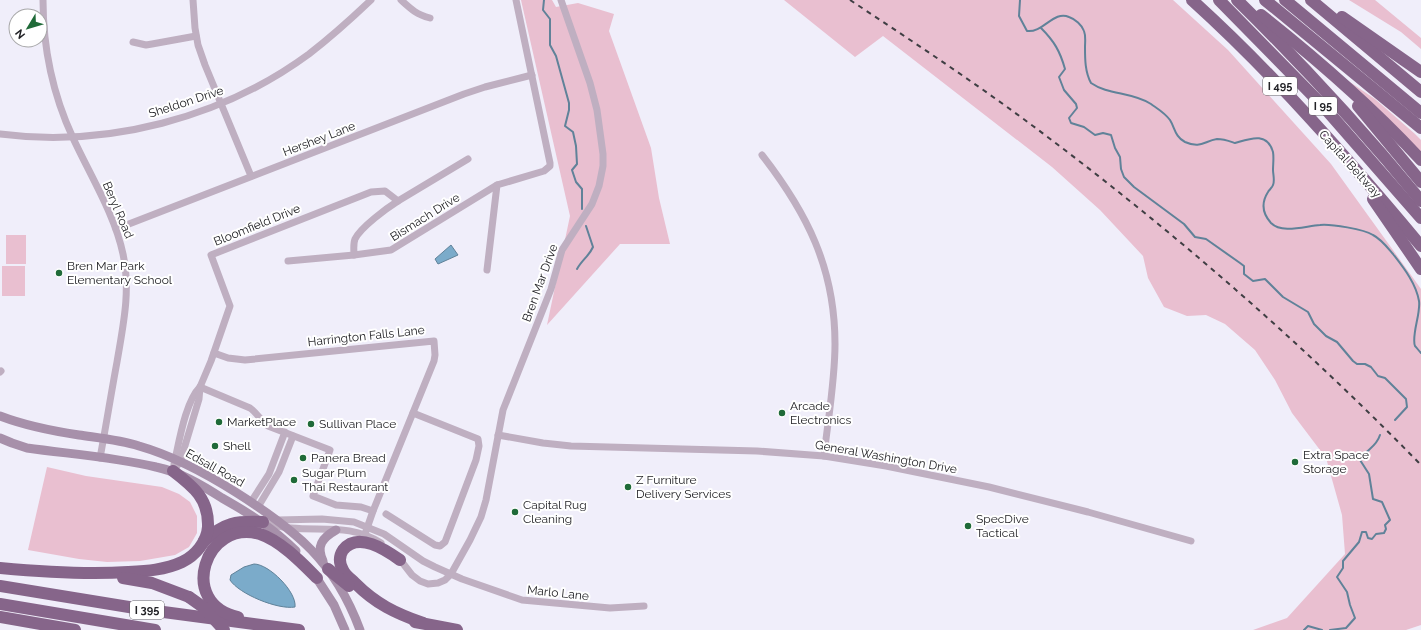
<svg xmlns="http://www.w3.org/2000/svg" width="1421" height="630" font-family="Raleway,sans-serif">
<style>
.green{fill:#e9bfd0}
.water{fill:#7babca;stroke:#608299}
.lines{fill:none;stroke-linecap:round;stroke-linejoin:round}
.stream{stroke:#608299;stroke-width:2}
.minor{stroke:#bfafc1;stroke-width:7}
.secondary{stroke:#a790aa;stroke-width:9}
.motorway{stroke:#86658a;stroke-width:12}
.rail{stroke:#3f3e43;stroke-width:2;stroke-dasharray:5 5;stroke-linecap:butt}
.motorway-bridge{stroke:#86658a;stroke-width:12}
.poi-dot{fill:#1f6a38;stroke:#fff;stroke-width:1.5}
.labels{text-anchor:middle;stroke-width:4;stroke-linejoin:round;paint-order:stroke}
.shield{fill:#fff;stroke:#646467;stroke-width:1}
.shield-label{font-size:11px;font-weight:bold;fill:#222226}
.street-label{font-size:12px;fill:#222226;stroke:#fff}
.poi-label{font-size:12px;fill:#222226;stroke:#fff;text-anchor:start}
</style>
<rect width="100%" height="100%" fill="#f0eefa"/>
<!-- green -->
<g class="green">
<polygon points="521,0 552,0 556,7 578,3 614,14 609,31 651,148 659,198 670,244 620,244 547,325 570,216"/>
<polygon points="784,0 1173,0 1228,50 1331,164 1421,289 1421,625 1406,630 1253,630 1287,618 1345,554 1342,515 1326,458 1292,413 1275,380 1255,350 1225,324 1206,315 1187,316 1164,307 1148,278 1143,256 1100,210 1052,167 883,36 855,57"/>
<polygon points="1349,0 1375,0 1421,38 1421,49 1401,32"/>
<polygon points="1344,78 1375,99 1415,134 1421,140 1421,154"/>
<rect x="6" y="235" width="20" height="29"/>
<rect x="2" y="266" width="23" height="30"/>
<polygon points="47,467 86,476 162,487 179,494 190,502 197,516 197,533 189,547 175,555 140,561 107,562 79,559 28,550"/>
</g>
<!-- water -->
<g class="water">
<polygon points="451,245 458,255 438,264 435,259"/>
<path d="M254,564C269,564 297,592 295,607C278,610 239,594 230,580L231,575L244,567Z"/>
</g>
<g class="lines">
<!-- stream -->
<g class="stream">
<polyline points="544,0 543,10 550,19 550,45 556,56 569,103 569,110 565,126 573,132 576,146 577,164 572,170 576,182 582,189 582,209"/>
<path d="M1020,0L1019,16L1027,31C1043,33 1054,10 1069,17C1075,19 1082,25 1084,31C1086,36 1085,42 1085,47C1085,59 1085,72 1091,83C1108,95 1133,92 1151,104C1158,109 1165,113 1170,120C1175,128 1175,137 1185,142C1201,149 1204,141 1217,139C1224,139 1229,141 1235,143C1249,139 1267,131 1273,152C1274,158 1273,164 1273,170C1273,174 1275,181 1273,185C1272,188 1269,190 1268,192C1261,203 1262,213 1271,223C1282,234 1305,226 1320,225C1331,224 1364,229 1373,235C1381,239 1387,247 1393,254C1403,267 1416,283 1419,301C1421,313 1411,336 1415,346C1417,348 1419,351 1421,353"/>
<path d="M1041,28C1054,41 1060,51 1065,69L1059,77L1064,90L1076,104L1077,108L1069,118L1071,123L1084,127L1095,135L1103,133L1111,135L1115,148L1120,157L1121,169L1124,177L1134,187L1184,224L1195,237L1206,239L1240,263L1244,266V274L1253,281L1265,279L1283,297L1308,312L1314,324L1326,336L1337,342L1353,361L1357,364H1365L1371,367L1378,376L1385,378L1406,399L1407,407L1395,420"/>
<path d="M577,269C582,260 589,256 593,247L586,226"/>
<polyline points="1304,630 1308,626 1322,630"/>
<path d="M1330,630L1346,628L1355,618L1350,605L1347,592L1337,577L1343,568V561L1359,542L1362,532H1366L1368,538L1372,539L1376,534L1384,533L1386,529L1385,525L1390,520L1382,502L1373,499L1369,474L1360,460C1366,449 1376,448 1380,435"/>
</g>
<!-- minor -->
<g class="minor">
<path d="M43,0C43,48 53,95 73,138C90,175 115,215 123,254C131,291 123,326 117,362C111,394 106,426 100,458"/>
<polyline points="193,0 195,28 198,45 205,65 251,176"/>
<path d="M401,0C412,10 416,14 430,18"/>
<polyline points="133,42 146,45 152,44 196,36"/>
<path d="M0,134C107,148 222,118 309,54C331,37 351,19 371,0"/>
<path d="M762,155C807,213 835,268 835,344C835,381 828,419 824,456"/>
<polyline points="116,229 464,94 485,87 532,75"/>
<path d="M354,255C354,250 353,244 355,239C361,227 387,208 398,201"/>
<polyline points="288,261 354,255 391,250 497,185"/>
<polyline points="487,270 497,185 544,171 550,166 550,163 516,0"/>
<polyline points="214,353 228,358 245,360 434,341 435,355 434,361 373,511 365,534"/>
<polyline points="0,372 1,371"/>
<path d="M200,387L250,408C257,413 261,421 268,426L330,450L313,496L336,505L361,507L373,511"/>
<polyline points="498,435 543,443 571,446 757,451 824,456 886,466 989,487 1088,512 1191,541"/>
<path d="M174,464C179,443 185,402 200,387"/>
<polyline points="173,471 180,462 184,449 199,399 200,387 211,361 230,306 211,255 371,192 385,191 398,201 468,159"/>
<polyline points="251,502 269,474 285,432"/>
<polyline points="258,507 279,472 293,436"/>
<polyline points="386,514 435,545 440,546 445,542 476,460 479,446 478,439 413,413"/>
<polyline points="278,520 322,519 354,522 384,534 423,561 435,567 462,579 522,600 610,608 644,606"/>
<path d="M263,522C272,524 282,528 291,528C323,531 352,524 381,543"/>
<polyline points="398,557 412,575 420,581 428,584 438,583 445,580 451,574 470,540 481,517 486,500 503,410 551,289 562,250 592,204 599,186 603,166 603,154 597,110 590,83 561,0"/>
</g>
<!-- secondary -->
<g class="secondary">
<path d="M0,416C26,426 52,431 79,435C99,438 120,440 139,446C174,456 207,474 237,493C297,531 335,562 360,630"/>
<path d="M0,438L12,443L27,448C70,454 114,457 156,467C180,472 202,485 222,498C250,514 273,528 296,551"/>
<path d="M323,561C316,546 322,538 336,530"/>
<polyline points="314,574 334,605 345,630"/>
</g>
<!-- motorway -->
<g class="motorway">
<path d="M1192,0C1275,75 1349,160 1421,246"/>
<polyline points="1219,0 1323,106 1421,218"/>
<path d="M1237,0C1302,64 1364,131 1421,201"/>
<polyline points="1265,0 1421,128"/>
<polyline points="1285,0 1421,113"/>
<polyline points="1311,0 1421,92"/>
<path d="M1261,15C1318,60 1372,107 1421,160"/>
<polyline points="1342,17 1421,72"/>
<polyline points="1358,106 1421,182"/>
<polyline points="1373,199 1421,269"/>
<path d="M204,541C225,522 236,521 263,522"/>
<path d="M400,560C386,550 358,531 343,550C339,556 339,563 343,570C345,575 351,579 355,583C376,604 395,613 423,623"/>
<path d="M0,568C43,572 86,575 128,572C146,571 165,570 182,562C195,556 207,542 208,527C209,499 194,487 173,471"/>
<polyline points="328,569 349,586"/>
<polyline points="123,578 152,583 189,597"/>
<polyline points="0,586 141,609 299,630"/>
<polyline points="0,604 155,630"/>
<polyline points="0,617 75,630"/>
<path d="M238,617C177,604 205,518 260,534C281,541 302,563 317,578"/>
<polyline points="415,622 457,630"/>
</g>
<!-- rail -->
<path class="rail" d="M850,0C912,41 974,82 1033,126C1171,229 1301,342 1421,465"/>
<!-- motorway-bridge -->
<polyline class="motorway-bridge" points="189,597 203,607 224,630"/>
</g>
<!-- markers -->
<g class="poi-dot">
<circle cx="59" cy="273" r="4"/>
<circle cx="782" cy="413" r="4"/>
<circle cx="219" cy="422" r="4"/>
<circle cx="311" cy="424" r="4"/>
<circle cx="215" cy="446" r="4"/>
<circle cx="303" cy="458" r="4"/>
<circle cx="1295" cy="462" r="4"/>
<circle cx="294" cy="480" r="4"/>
<circle cx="628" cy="487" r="4"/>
<circle cx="515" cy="512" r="4"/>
<circle cx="968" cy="526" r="4"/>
</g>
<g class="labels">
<!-- shield labels -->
<g class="shield">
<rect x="1263" y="77" width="34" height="18" rx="3"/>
<rect x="1309" y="97" width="28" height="18" rx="3"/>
<rect x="130" y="601" width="34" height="18" rx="3"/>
</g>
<g class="shield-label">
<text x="1280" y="90">I 495</text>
<text x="1323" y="110">I 95</text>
<text x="147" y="614">I 395</text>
</g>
<!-- street labels -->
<g class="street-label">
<text transform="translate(186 102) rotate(-18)" y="4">Sheldon Drive</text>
<text transform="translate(319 139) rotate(-21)" y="4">Hershey Lane</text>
<text transform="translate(1350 164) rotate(48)" y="4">Capital Beltway</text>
<text transform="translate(118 210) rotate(67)" y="4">Beryl Road</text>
<text transform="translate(425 217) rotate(-32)" y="4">Bismach Drive</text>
<text transform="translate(257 225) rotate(-22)" y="4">Bloomfield Drive</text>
<text transform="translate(540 283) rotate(-70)" y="4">Bren Mar Drive</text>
<text transform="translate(366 336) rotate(-6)" y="4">Harrington Falls Lane</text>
<text transform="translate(886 457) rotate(10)" y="4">General Washington Drive</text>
<text transform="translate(215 468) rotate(29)" y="4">Edsall Road</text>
<text transform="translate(558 593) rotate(6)" y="4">Marlo Lane</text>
</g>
<!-- poi labels -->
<g class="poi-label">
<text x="67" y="270">Bren Mar Park<tspan x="67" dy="14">Elementary School</tspan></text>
<text x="790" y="410">Arcade<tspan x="790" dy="14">Electronics</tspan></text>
<text x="227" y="426">MarketPlace</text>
<text x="319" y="428">Sullivan Place</text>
<text x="223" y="450">Shell</text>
<text x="1303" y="459">Extra Space<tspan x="1303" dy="14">Storage</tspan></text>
<text x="311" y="462">Panera Bread</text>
<text x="302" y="477">Sugar Plum<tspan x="302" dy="14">Thai Restaurant</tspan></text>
<text x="636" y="484">Z Furniture<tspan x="636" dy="14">Delivery Services</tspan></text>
<text x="523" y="509">Capital Rug<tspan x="523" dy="14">Cleaning</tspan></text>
<text x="976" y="523">SpecDive<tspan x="976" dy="14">Tactical</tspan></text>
</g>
</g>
<!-- north arrow -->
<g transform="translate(28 28) rotate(232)"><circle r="19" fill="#ffffff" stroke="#a7a7a8"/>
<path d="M0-3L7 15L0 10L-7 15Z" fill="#1f6a38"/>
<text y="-6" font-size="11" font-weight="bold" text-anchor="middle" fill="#222226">N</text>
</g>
</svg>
